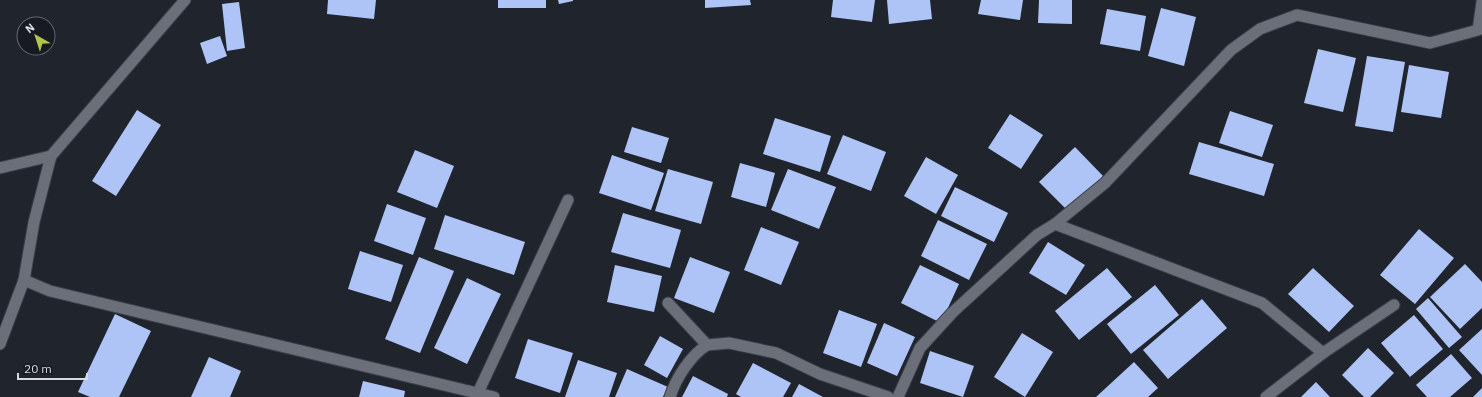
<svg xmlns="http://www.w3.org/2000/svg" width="1482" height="397" font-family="'IBM Plex Sans',sans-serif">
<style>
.building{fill:#aec4f7}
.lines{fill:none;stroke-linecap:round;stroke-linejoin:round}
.minor-casing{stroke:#3b3e46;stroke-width:13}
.minor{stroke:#6a6f79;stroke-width:11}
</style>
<rect width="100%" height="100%" fill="#20242c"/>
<!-- building -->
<g class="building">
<polygon points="328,0 376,0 374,19 327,14"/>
<rect x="498" y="0" width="48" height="8"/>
<polygon points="558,0 573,0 573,1 559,4"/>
<polygon points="705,0 750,0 751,5 705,8"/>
<polygon points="833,0 875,0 872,22 831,17"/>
<polygon points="887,0 930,0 932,19 889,24"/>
<polygon points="981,0 1023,0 1020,20 978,14"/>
<polygon points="1039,0 1072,0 1072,24 1038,23"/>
<polygon points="239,2 245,48 227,51 222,4"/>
<polygon points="1161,8 1196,17 1184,66 1148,56"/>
<polygon points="1107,9 1146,16 1140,51 1100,44"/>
<polygon points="220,36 227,56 207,64 200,43"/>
<polygon points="1318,49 1356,58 1343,112 1304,103"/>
<polygon points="1367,56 1405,62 1393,132 1355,126"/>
<polygon points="1409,65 1449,72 1441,118 1401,112"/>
<polygon points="137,110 161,125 116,196 92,181"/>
<polygon points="1230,111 1273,125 1262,157 1219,143"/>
<polygon points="1010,114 1043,135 1021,169 988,148"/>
<polygon points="775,118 831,136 820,172 763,154"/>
<polygon points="632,127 669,138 661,163 624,152"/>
<polygon points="843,135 886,152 871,191 827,174"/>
<polygon points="1199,142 1274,164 1264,196 1189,174"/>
<polygon points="1075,147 1104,177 1068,211 1039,182"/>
<polygon points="415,150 454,166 437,208 397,192"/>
<polygon points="612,155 664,173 651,210 599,193"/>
<polygon points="926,157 958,175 936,214 904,196"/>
<polygon points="740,163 775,173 766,207 731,197"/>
<polygon points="668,169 713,182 701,224 655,211"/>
<polygon points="788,169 836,187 819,229 771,210"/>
<polygon points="955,187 1008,213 994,242 941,216"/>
<polygon points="387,204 426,218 413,255 374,241"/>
<polygon points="623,213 681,230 670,268 611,252"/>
<polygon points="445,215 525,242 514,275 434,249"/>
<polygon points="938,220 987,244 969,280 921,256"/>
<polygon points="761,227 799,242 781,285 744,270"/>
<polygon points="1419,229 1454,258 1415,304 1380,275"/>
<polygon points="1048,242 1085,265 1066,295 1029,273"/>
<polygon points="360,251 403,265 391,302 348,289"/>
<polygon points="419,257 454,271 420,353 385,339"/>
<polygon points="690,257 730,272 714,313 674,298"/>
<polygon points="1465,264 1482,282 1482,308 1460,329 1430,297"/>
<polygon points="615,265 662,276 654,312 607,302"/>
<polygon points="920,265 959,284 941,323 901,303"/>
<polygon points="1107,268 1132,297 1079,340 1055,311"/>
<polygon points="1313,268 1354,306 1329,332 1288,294"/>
<polygon points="467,278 501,294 467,364 434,348"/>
<polygon points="1155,285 1179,315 1131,354 1107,324"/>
<polygon points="1428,298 1462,337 1449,348 1416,309"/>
<polygon points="1202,299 1227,328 1168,379 1143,350"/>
<polygon points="839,310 877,324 861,367 823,353"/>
<polygon points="115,314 151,331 119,397 90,397 78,392"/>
<polygon points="1414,315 1443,349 1410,377 1381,343"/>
<polygon points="884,323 915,337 897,376 867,363"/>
<polygon points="1482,329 1482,375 1459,350"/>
<polygon points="1022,333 1053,352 1025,397 994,377"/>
<polygon points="660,336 683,349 667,378 644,365"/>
<polygon points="528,339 573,353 560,393 515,378"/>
<polygon points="1368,348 1394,373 1370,397 1364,397 1342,375"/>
<polygon points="930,351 974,366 963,397 920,383"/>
<polygon points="1451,354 1472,378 1450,397 1427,397 1416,385"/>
<polygon points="209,357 241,371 230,397 191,397"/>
<polygon points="578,360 617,373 609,397 565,397"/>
<polygon points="1134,362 1158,388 1148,397 1096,397"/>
<polygon points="753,363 791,383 783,397 741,397 736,394"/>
<polygon points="627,369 668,387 663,397 615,397"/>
<polygon points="693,376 728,394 727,397 682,397"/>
<polygon points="363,381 405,391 404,397 359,397"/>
<polygon points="1316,382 1330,397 1301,397"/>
<polygon points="799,384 823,397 792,397"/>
<polygon points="1482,388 1482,397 1473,397"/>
</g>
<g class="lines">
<!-- minor casing -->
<g class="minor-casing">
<g id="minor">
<polyline points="0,168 51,156"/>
<polyline points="1055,224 1105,183 1231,50 1260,29 1297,15 1430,43 1478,30 1482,2"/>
<polyline points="24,280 50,291 494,397"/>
<polyline points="668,303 707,345 729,343 776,353 820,374 888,397"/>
<polyline points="0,344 24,280 34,222 51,156 185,0"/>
<polyline points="476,397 568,200"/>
<path d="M670,397C676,378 690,356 707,345"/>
<polyline points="898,397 920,348 953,312 1037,235 1055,224 1262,303 1323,353"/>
<polyline points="1266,397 1323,353 1394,305"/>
</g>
</g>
<!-- minor -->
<use href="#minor" class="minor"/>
</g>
<!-- north arrow -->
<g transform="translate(36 36) rotate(321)"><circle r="19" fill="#171a23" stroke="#64676f"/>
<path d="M0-3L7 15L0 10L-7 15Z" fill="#b2c34c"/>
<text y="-6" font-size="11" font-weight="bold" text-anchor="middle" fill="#d8dae0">N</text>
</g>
<!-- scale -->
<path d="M18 373v6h69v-6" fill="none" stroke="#d8dae0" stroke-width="2"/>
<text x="24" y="373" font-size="12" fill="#d8dae0" stroke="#171a23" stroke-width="3" paint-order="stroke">20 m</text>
</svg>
